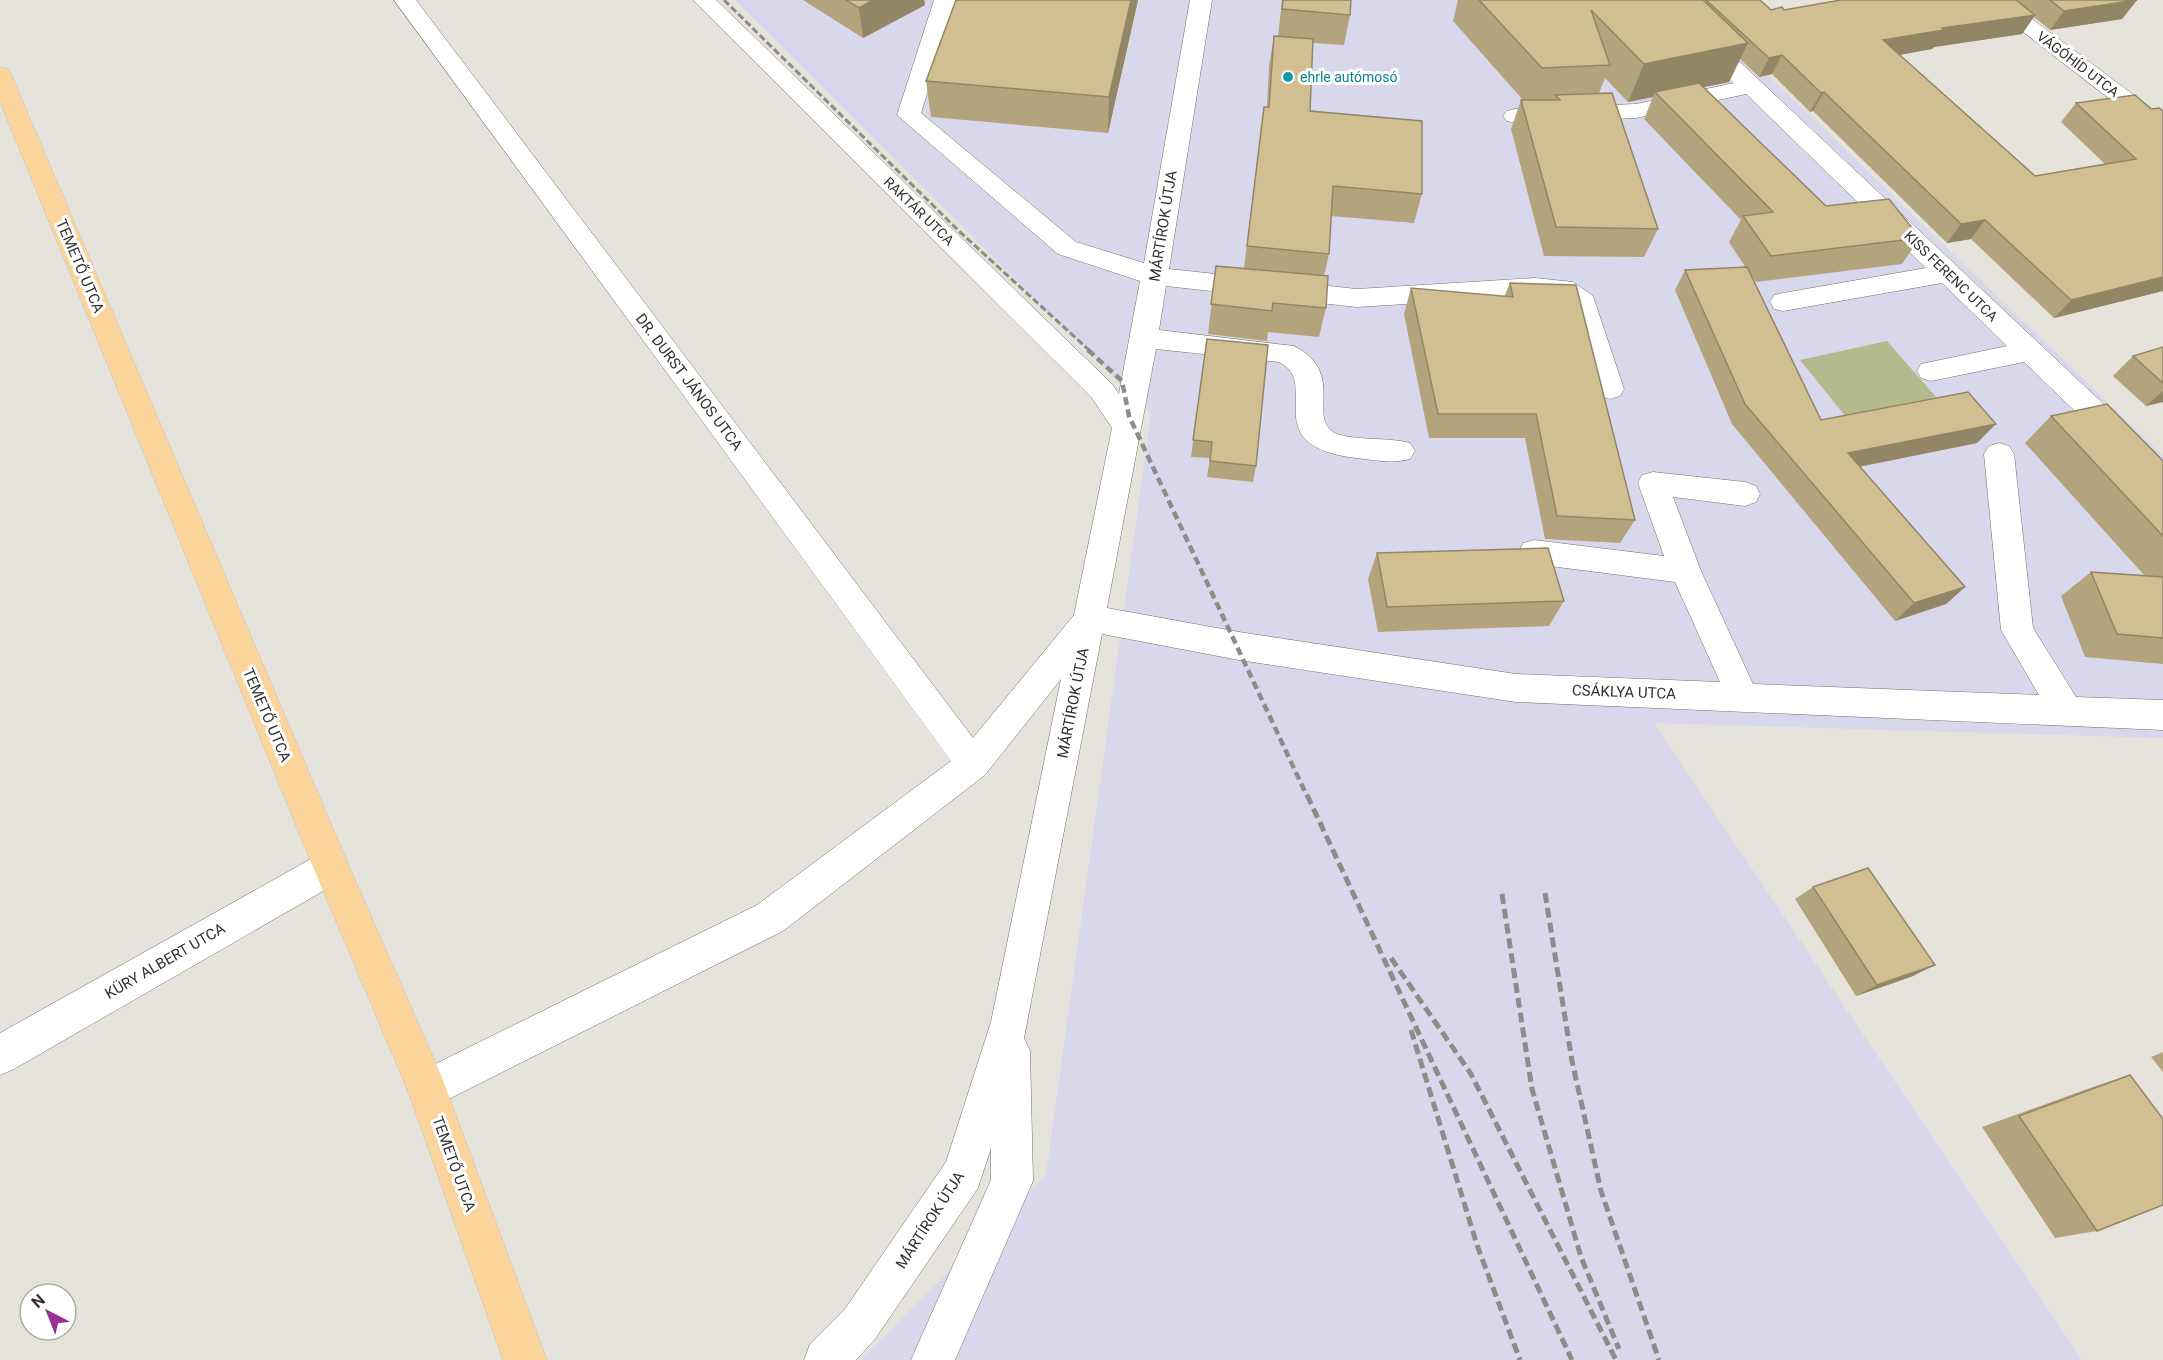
<svg xmlns="http://www.w3.org/2000/svg" width="2163" height="1360" font-family="Roboto,sans-serif">
<style>
.industrial{fill:#d9d7ec}
.green{fill:#b5ba8e}
.lines{fill:none;stroke-linecap:round;stroke-linejoin:round}
.minor-casing{stroke:#73716b;stroke-width:1}
.major-casing{stroke:#c1c1c0;stroke-width:1}
.minor{fill:#fff;fill-rule:evenodd}
.major{fill:#fad49b;fill-rule:evenodd}
.rail-far2{stroke:#8e8c88;stroke-width:3;stroke-dasharray:7 3;stroke-linecap:butt}
.rail-far1{stroke:#8e8c88;stroke-width:4.5;stroke-dasharray:8 4.5;stroke-linecap:butt}
.rail{stroke:#8e8c88;stroke-width:5;stroke-dasharray:10 5;stroke-linecap:butt}
.wall{fill:#b4a47e}
.shaded-wall{fill:#928666}
.building{fill:#d1bf92;stroke:#928666;stroke-width:1.5}
.culture-dot{fill:#0f9aa8;stroke:#fff;stroke-width:2}
.labels{text-anchor:middle;stroke-width:6;stroke-linejoin:round;paint-order:stroke}
.far-street-label{font-size:14px;fill:#31302e;stroke:#fff}
.far-culture-label{font-size:14px;fill:#0d838f;stroke:#fff;text-anchor:start}
.street-label{font-size:15px;fill:#31302e;stroke:#fff}
</style>
<rect width="100%" height="100%" fill="#e6e3dd"/>
<!-- industrial -->
<polygon class="industrial" points="735,0 1690,0 2163,456 2163,738 1654,723 2082,1360 861,1360 1046,1175 1151,414"/>
<!-- green -->
<polygon class="green" points="1887,341 1936,397 1846,417 1800,360"/>
<g class="lines">
<!-- minor casing -->
<g class="minor-casing">
<g id="minor">
<path d="M394,0H416L973,738L1074,615L1112,428L1092,398L693,0H716L1112,384L1119,394L1140,281L1058,254L897,115L934,0H956L921,113L1076,242L1144,263L1190,0H1212L1169,269L1357,289L1535,278L1573,282L1593,296L1624,389L1620,396L1610,399L1600,396L1596,389L1572,308L1558,297L1535,296L1357,307L1166,286L1159,330L1294,346C1346,373 1308,416 1333,432C1347,441 1390,437 1410,443L1415,451L1410,459C1393,464 1373,460 1356,458C1254,446 1323,383 1279,362L1156,349L1107,608L1239,632L1516,674L1720,682L1675,582L1534,564L1523,561L1519,552L1523,543L1534,540L1664,556L1638,483L1642,475L1653,472L1745,482L1756,486L1760,494L1756,502L1745,506L1673,497L1701,571L1753,684L2039,695L2001,630L1984,454L1989,446L1999,443L2009,446L2014,454L2033,628L2076,697L2163,700V730L1516,702L1239,660L1102,634L1024,1038L1030,1051L1033,1181L955,1360H911L991,1180V1148L978,1188L875,1339L856,1360H804L810,1344L845,1309L946,1162L991,1022L1061,679L985,775L783,931L441,1103L427,1109L413,1103L407,1089L413,1075L757,905L951,761Z"/>
<polygon points="1650,0 1674,0 2163,460 2163,489 2153,486 2024,362 1931,381 1921,378 1917,371 1921,364 2007,346 1942,283 1783,311 1774,309 1770,302 1774,295 1783,293 1926,268 1746,94 1636,118 1515,123 1507,121 1503,116 1507,111 1515,109 1636,104 1734,83"/>
<polygon points="1982,0 2007,0 2163,117 2163,136 2155,134"/>
<polygon points="331,850 344,855 349,867 344,879 14,1069 0,1075 0,1033 318,855"/>
</g>
</g>
<!-- major casing -->
<g class="major-casing">
<polygon id="major" points="0,67 8,69 11,74 349,866 441,1075 547,1360 503,1360 408,1091 313,867 0,102"/>
</g>
<!-- minor -->
<use href="#minor" class="minor"/>
<!-- major -->
<use href="#major" class="major"/>
<!-- rail-far2 -->
<polyline class="rail-far2" points="724,0 959,231 1090,351"/>
<!-- rail-far1 -->
<polyline class="rail-far1" points="1088,350 1122,381 1129,416 1307,796"/>
<!-- rail -->
<g class="rail">
<polyline points="1307,795 1572,1360"/>
<polyline points="1545,893 1572,1061 1601,1191 1659,1360"/>
<polyline points="1502,894 1532,1089 1581,1257 1619,1349"/>
<polyline points="1391,958 1471,1074 1616,1360"/>
<polyline points="1411,1030 1477,1245 1520,1360"/>
</g>
</g>
<!-- wall -->
<g class="wall">
<polygon points="803,0 924,0 925,5 863,38"/>
<polygon points="1138,0 1108,133 931,117 926,81"/>
<polygon points="1282,0 1351,0 1350,15 1344,45 1313,43 1310,111 1422,194 1414,223 1331,216 1329,254 1324,276 1326,308 1319,337 1268,332 1267,341 1208,334 1216,266 1244,268 1260,136 1264,107 1267,107 1269,66 1274,36 1278,37"/>
<polygon points="1458,0 1760,0 1771,10 1784,10 1841,0 2137,0 2122,19 2050,30 2034,17 2022,34 1934,47 1932,49 1899,55 2035,176 2105,164 2061,122 2076,103 2135,95 2163,291 2054,318 1971,239 1947,243 1813,111 1810,112 1772,74 1759,77 1740,59 1729,82 1704,87 1826,206 1920,238 1902,264 1756,282 1749,272 1821,420 1977,443 1859,467 1965,587 1946,604 1895,621 1732,424 1675,290 1685,270 1746,268 1729,242 1741,220 1644,119 1653,97 1628,102 1605,78 1599,93 1658,229 1644,257 1544,256 1511,129 1521,100 1523,100 1453,21"/>
<polygon points="1510,283 1635,520 1620,543 1545,539 1525,438 1429,438 1404,314 1411,288 1504,297"/>
<polygon points="1207,339 1256,466 1253,482 1207,477 1210,458 1191,457"/>
<polygon points="2163,347 2163,402 2146,406 2113,376 2133,356"/>
<polygon points="2051,416 2163,461 2163,664 2085,657 2061,596 2091,572 2144,575 2025,443"/>
<polygon points="1377,553 1564,601 1549,626 1378,632 1368,579"/>
<polygon points="1813,887 1913,976 1856,996 1795,899"/>
<polygon points="2163,1052 2163,1072 2151,1057"/>
<polygon points="2130,1075 2097,1231 2055,1238 1982,1127 2090,1088"/>
</g>
<!-- shaded-wall -->
<g class="shaded-wall">
<polygon points="873,0 924,0 925,5 863,38 859,8"/>
<polygon points="1131,0 1138,0 1108,133 1109,97"/>
<polygon points="2137,0 2122,19 2050,30 2064,11"/>
<polygon points="2035,15 2022,34 1934,47 1932,49 1871,60 1883,40 1942,28"/>
<polygon points="1748,43 1729,82 1659,96 1655,92 1653,97 1628,102 1644,64"/>
<polygon points="1782,55 1772,74 1759,77 1769,58"/>
<polygon points="1824,92 1813,111 1810,112 1821,93"/>
<polygon points="1985,220 1971,239 1947,243 1961,224"/>
<polygon points="2163,277 2163,291 2054,318 2071,300"/>
<polygon points="2163,391 2163,402 2146,406"/>
<polygon points="1996,424 1977,443 1832,472 1848,453"/>
<polygon points="1965,587 1946,604 1895,621 1914,603"/>
<polygon points="1935,965 1913,976 1856,996 1877,985"/>
</g>
<!-- building -->
<g class="building">
<polygon points="846,0 873,0 859,8"/>
<polygon points="956,0 1131,0 1109,97 926,81"/>
<polygon points="1283,0 1351,0 1350,15 1282,9"/>
<polygon points="1479,0 1703,0 1748,43 1644,64 1591,10 1610,65 1542,68"/>
<polygon points="1706,0 1760,0 1771,10 1782,7 1784,10 1841,0 2016,0 2035,15 1942,28 1944,30 1883,40 2035,176 2136,159 2076,103 2135,95 2151,109 2159,108 2163,111 2163,277 2071,300 1985,220 1961,224 1824,92 1821,93 1782,55 1769,58"/>
<polygon points="2050,0 2137,0 2064,11"/>
<polygon points="1274,36 1313,39 1310,111 1422,121 1422,194 1333,186 1329,254 1247,246 1264,107 1269,107"/>
<polygon points="1699,83 1826,206 1889,199 1920,238 1771,256 1743,216 1773,212 1655,92"/>
<polygon points="1612,93 1658,229 1556,227 1521,100 1560,100 1555,95"/>
<polygon points="1216,266 1328,276 1326,308 1273,303 1272,311 1211,304"/>
<polygon points="1747,267 1821,420 1968,392 1996,424 1848,453 1965,587 1914,603 1745,404 1685,270"/>
<polygon points="1510,283 1576,285 1635,520 1557,516 1536,414 1438,414 1411,288 1513,297"/>
<polygon points="1207,339 1268,345 1256,466 1210,461 1212,442 1193,440"/>
<polygon points="2163,347 2163,383 2133,356"/>
<polygon points="2107,404 2163,461 2163,536 2051,416"/>
<polygon points="1548,548 1564,601 1387,607 1377,553"/>
<polygon points="2091,572 2163,577 2163,638 2117,634"/>
<polygon points="1868,868 1935,965 1877,985 1813,887"/>
<polygon points="2130,1075 2163,1119 2163,1205 2097,1231 2019,1116"/>
</g>
<!-- markers -->
<circle class="culture-dot" cx="1288" cy="77" r="6"/>
<g class="labels">
<!-- far-street labels -->
<g class="far-street-label">
<text transform="translate(2078 64) rotate(37)" y="5">VÁGÓHÍD UTCA</text>
<text transform="translate(919 211) rotate(44)" y="5">RAKTÁR UTCA</text>
<text transform="translate(1951 276) rotate(44)" y="5">KISS FERENC UTCA</text>
</g>
<!-- far-culture labels -->
<g class="far-culture-label">
<text x="1300" y="82">ehrle autómosó</text>
</g>
<!-- street labels -->
<g class="street-label">
<text transform="translate(1163 226) rotate(-81)" y="5">MÁRTÍROK ÚTJA</text>
<text transform="translate(80 266) rotate(67)" y="5">TEMETŐ UTCA</text>
<text transform="translate(689 382) rotate(53)" y="5">DR. DURST JÁNOS UTCA</text>
<text transform="translate(1624 692) rotate(2)" y="5">CSÁKLYA UTCA</text>
<text transform="translate(1073 703) rotate(-79)" y="5">MÁRTÍROK ÚTJA</text>
<text transform="translate(267 715) rotate(67)" y="5">TEMETŐ UTCA</text>
<text transform="translate(165 961) rotate(-30)" y="5">KÜRY ALBERT UTCA</text>
<text transform="translate(454 1164) rotate(70)" y="5">TEMETŐ UTCA</text>
<text transform="translate(930 1220) rotate(-57)" y="5">MÁRTÍROK ÚTJA</text>
</g>
</g>
<!-- north arrow -->
<g transform="translate(48 1312) rotate(318)"><circle r="28" fill="#ffffff" stroke="#adacab" stroke-width="1.5"/>
<path d="M0-4.5L10 22L0 15L-10 22Z" fill="#983196"/>
<text y="-9" font-size="16" font-weight="bold" text-anchor="middle" fill="#31302e">N</text>
</g>
</svg>
